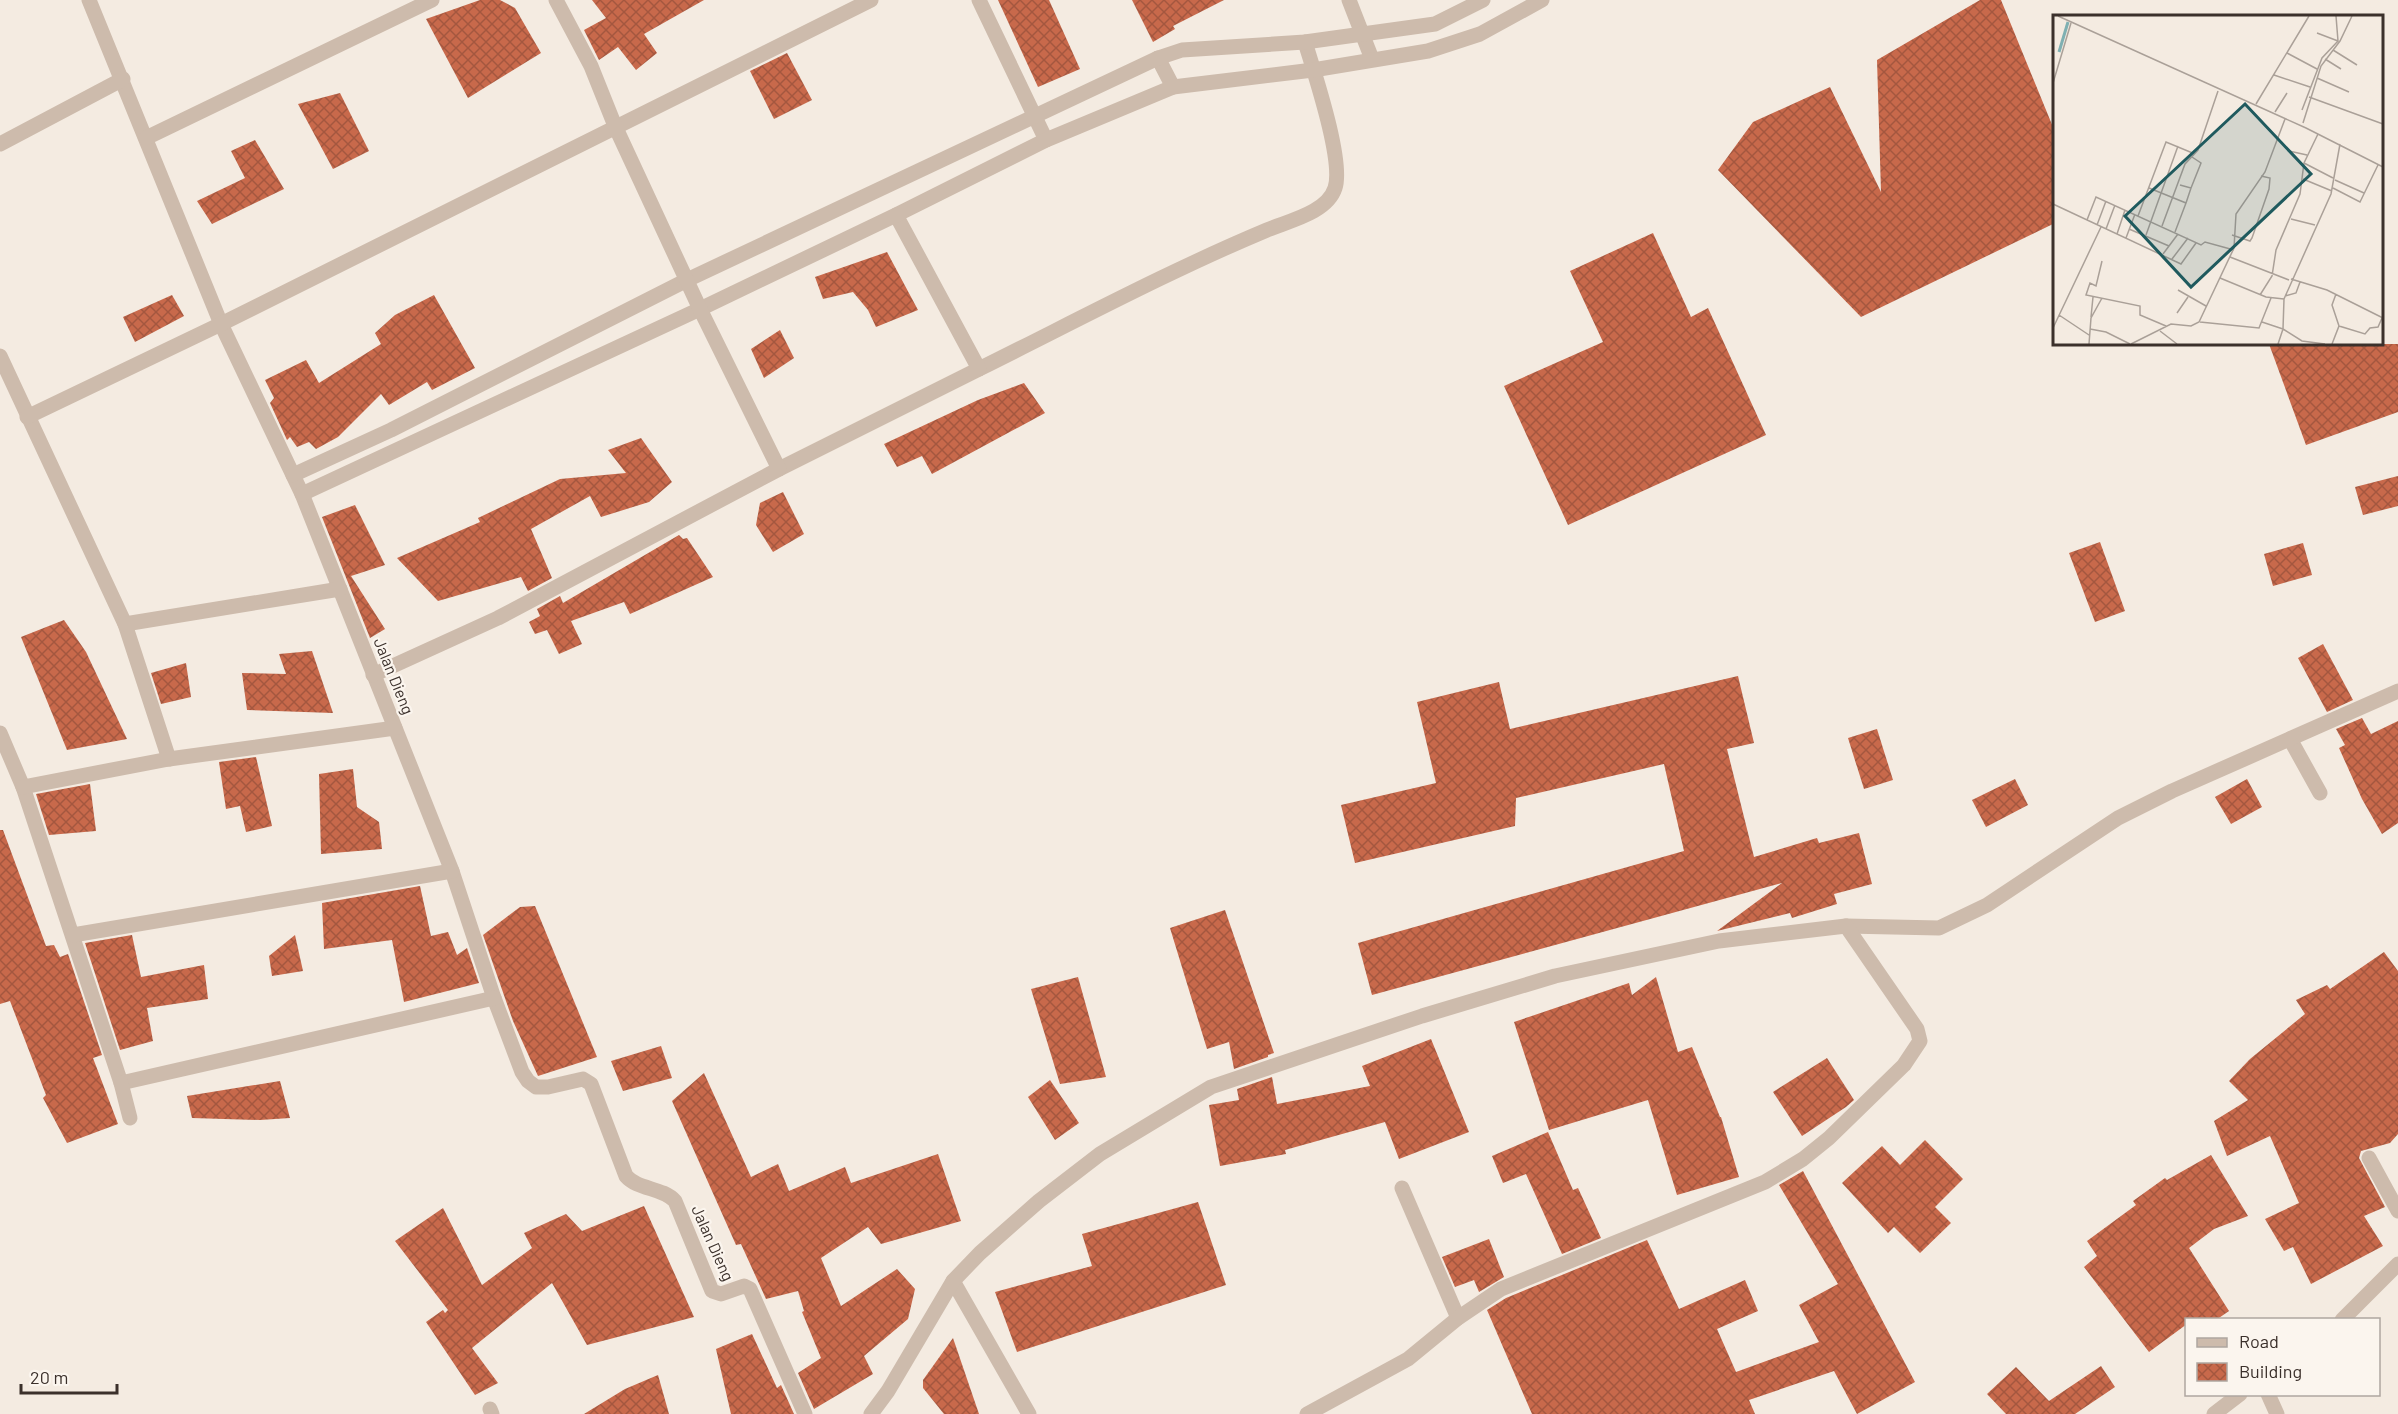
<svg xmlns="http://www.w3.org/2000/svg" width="2398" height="1414" font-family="Barlow,sans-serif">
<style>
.building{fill:url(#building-cross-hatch)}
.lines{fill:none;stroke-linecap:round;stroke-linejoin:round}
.street{stroke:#cdbbac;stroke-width:15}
.labels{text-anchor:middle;stroke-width:4.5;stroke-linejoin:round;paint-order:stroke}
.street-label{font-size:16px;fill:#3b302b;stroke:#fbf5ee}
.inset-river{fill:none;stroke:#7fb0b2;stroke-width:3}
.inset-road{fill:none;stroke:#aaa098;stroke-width:1.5}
.view{fill:#1f5a5e;fill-opacity:0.15;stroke:#1f5a5e;stroke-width:3}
.inset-edge{fill:none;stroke:#3b302b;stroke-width:3}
</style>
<defs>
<pattern id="building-cross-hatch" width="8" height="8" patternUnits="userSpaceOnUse" patternTransform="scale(1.5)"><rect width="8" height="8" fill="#c8694b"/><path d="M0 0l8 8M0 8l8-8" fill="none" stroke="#a4573f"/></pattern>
</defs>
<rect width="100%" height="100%" fill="#f4ebe1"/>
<!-- building -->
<g class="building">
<polygon points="480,0 500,0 515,8 541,53 468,98 426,19"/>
<polygon points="592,0 704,0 644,34 657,53 636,70 618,47 599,60 584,30 606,18"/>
<polygon points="998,0 1049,0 1080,69 1038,87"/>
<polygon points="1132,0 1224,0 1173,26 1175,29 1153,42"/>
<polygon points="1980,0 2001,0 2055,132 2055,223 1861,317 1718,170 1753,122 1830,87 1881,192 1877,60"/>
<polygon points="787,53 812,100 774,119 750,71"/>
<polygon points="340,93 369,151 333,169 298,104"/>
<polygon points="255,140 284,189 212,224 197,201 245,178 231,151"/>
<polygon points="1653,233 1691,317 1708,308 1766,435 1568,525 1504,386 1603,342 1570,271"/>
<polygon points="887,252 918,310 876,327 868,310 853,292 823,299 815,277"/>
<polygon points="172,295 184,316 135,342 123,317"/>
<polygon points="434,295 475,368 432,390 427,382 389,405 381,394 338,437 316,449 309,442 297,447 290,437 287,440 270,403 274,398 265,380 306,360 319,383 381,344 375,333 395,315"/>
<polygon points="780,330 794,358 764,378 751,349"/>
<polygon points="2269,344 2398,344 2398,412 2306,445"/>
<polygon points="1024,383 1045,413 932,474 922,456 897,467 884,444 978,400"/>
<polygon points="641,438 672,482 649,502 601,517 590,496 531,529 552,578 528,591 521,577 438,601 397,558 480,522 478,518 560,479 626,473 608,450"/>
<polygon points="2398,476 2398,506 2363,515 2355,487"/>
<polygon points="783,492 804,534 773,552 756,525 760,503"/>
<polygon points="355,505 385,565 351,576 385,629 370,638 322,517"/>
<polygon points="679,535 683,539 687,538 713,577 630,614 624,602 571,621 582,644 559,654 547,630 535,634 529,622 540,616 537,609 560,596 563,603"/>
<polygon points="2100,542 2125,611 2095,622 2069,553"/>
<polygon points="2303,543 2312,575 2273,586 2264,554"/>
<polygon points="64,620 86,652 127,739 67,750 21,637"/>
<polygon points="2323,644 2353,700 2327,712 2298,658"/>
<polygon points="312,651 333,713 247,710 242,673 286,674 279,654"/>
<polygon points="186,663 191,697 161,704 151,673"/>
<polygon points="1738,676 1754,743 1727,749 1754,857 1817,838 1819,843 1859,833 1872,884 1834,894 1837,904 1792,918 1790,913 1717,931 1782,883 1372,995 1358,943 1684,851 1664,764 1516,798 1515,826 1355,863 1341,805 1436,783 1417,702 1499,682 1510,729"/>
<polygon points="2362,718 2371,734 2398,721 2398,823 2382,834 2362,799 2339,748 2345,745 2336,729"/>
<polygon points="1877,729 1893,780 1864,789 1848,738"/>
<polygon points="256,757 272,826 246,832 240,806 226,809 219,762"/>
<polygon points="353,769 357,807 379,822 382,849 321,854 319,774"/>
<polygon points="2015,779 2028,805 1986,827 1972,800"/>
<polygon points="2247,779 2262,807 2231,824 2215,797"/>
<polygon points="90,784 96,831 49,835 36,794"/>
<polygon points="0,830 3,830 46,946 54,945 60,957 68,954 102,1055 93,1058 118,1124 67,1143 43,1098 46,1095 10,1001 0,1004"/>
<polygon points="420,886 431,936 448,932 457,955 467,948 479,983 404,1002 392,940 324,949 322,903"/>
<polygon points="535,906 597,1057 538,1076 513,1021 483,935 520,907"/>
<polygon points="1225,910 1274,1053 1268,1055 1268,1057 1234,1069 1229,1042 1207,1049 1170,928"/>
<polygon points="132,935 141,977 204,965 208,999 147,1008 153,1041 120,1050 85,943"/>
<polygon points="295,935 303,971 272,976 269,956"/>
<polygon points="2384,952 2398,971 2398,1134 2390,1143 2361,1151 2359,1158 2385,1207 2364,1216 2383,1246 2311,1284 2293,1247 2284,1251 2265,1219 2299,1203 2270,1136 2227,1156 2214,1121 2248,1100 2229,1081 2250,1059 2305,1014 2296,1000 2327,985 2330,989"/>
<polygon points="1078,977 1106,1077 1060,1084 1031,989"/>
<polygon points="1656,977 1678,1052 1692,1047 1720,1117 1721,1117 1739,1177 1677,1195 1648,1100 1549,1130 1514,1022 1629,983 1632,995"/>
<polygon points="1431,1039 1469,1132 1399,1159 1385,1122 1285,1150 1286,1154 1220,1166 1209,1105 1239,1100 1237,1089 1272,1077 1277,1104 1370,1086 1362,1066"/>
<polygon points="661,1046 672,1078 623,1091 611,1061"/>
<polygon points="1827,1058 1854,1100 1846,1107 1802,1136 1773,1092"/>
<polygon points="704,1073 751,1177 778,1164 789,1191 845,1167 851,1183 938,1154 961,1221 881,1244 868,1227 821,1258 841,1306 897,1269 915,1289 908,1319 864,1356 873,1374 814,1409 798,1373 821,1358 802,1312 804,1311 798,1291 766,1299 741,1244 736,1245 672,1101"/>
<polygon points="1050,1080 1079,1123 1055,1140 1028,1097"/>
<polygon points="280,1081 290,1118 260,1120 192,1118 187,1096"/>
<polygon points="1548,1132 1573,1190 1578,1188 1601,1238 1562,1254 1526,1174 1503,1183 1492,1156"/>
<polygon points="1925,1140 1963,1179 1935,1207 1951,1223 1920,1253 1894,1227 1888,1233 1842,1183 1882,1146 1900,1165"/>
<polygon points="2211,1155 2248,1216 2214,1229 2189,1248 2229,1311 2216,1320 2187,1320 2187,1324 2149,1352 2084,1267 2097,1256 2087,1241 2136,1205 2133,1201 2165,1178 2167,1180"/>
<polygon points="1803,1171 1915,1382 1857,1414 1834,1371 1749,1400 1755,1414 1532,1414 1487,1310 1506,1298 1647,1240 1679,1309 1745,1280 1758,1311 1717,1329 1736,1372 1819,1342 1799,1305 1838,1284 1779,1185"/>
<polygon points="1198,1202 1226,1285 1017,1352 995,1292 1092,1266 1082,1234"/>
<polygon points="644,1206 694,1317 587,1345 552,1283 472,1348 498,1383 475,1395 426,1322 443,1310 445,1313 448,1310 395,1241 443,1208 482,1285 532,1248 524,1233 566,1214 582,1231"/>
<polygon points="1489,1239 1504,1277 1479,1292 1474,1280 1455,1287 1442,1257"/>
<polygon points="752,1334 777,1388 781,1385 794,1414 731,1414 716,1349"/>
<polygon points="953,1338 979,1414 944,1414 923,1388 923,1380"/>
<polygon points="2101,1366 2115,1387 2075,1414 2006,1414 1987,1394 2016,1367 2049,1401"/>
<polygon points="658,1375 669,1414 584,1414 625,1389"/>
</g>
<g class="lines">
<!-- street -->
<g class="street">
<path d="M89,0L221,324L302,494L452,871L494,998L522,1072L528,1081L536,1087H548L583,1079L591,1084L626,1176C638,1190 662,1187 675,1201L712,1291L721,1294L744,1286L750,1289L805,1414"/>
<polyline points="979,0 1046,140"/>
<polyline points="1349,0 1372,59"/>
<polyline points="1158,58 1173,87"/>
<polyline points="146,138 432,0"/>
<polyline points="0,144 123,79"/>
<polyline points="0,356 125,624 169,759"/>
<path d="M979,369C1074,322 1169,271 1267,230C1288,221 1327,213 1335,188C1344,161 1314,72 1305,42"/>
<polyline points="27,417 221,324 871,0"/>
<polyline points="779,469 979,369 896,215"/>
<polyline points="293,475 391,430 687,280 1158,58 1182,50 1305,42 1435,24 1483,0"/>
<polyline points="302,494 700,309 896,215 1046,140 1173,87 1313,70 1428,51 1480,34 1542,0"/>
<polyline points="125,624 340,589"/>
<polyline points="373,675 498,618 779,469 700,309 615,126 591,66 556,0"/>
<polyline points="0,733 23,787 121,1083 494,998"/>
<polyline points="2290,739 2320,793"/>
<polyline points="23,787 169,759 395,728"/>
<polyline points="73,935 452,871"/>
<polyline points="121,1083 130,1118"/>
<polyline points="2369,1158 2398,1211"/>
<polyline points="1402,1188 1458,1318"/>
<polyline points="953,1281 1029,1414"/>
<polyline points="2342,1320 2398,1264"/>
<polyline points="2268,1394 2277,1414"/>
<polyline points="490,1409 492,1414"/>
<polyline points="871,1414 888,1391 953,1281 980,1253 1039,1201 1100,1154 1211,1087 1422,1016 1555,976 1719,941 1846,926 1939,928 1987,905 2118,818 2172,791 2398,691"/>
<polyline points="1307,1414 1408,1359 1458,1318 1501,1289 1765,1182 1803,1159 1829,1138 1904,1065 1920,1041 1917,1029 1846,926"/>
<polyline points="2214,1414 2240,1394"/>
</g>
</g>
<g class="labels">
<!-- street labels -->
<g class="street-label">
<text transform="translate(394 676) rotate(68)" y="6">Jalan Dieng</text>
<text transform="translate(713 1243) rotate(66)" y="6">Jalan Dieng</text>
</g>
</g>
<!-- overview -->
<g transform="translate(2053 15)">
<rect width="330" height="330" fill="#f4ebe1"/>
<path class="inset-river" d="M6,37L15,7"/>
<path class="inset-road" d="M5,1L253,113L330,152M264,18L285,26M280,35L304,50M234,38L264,54M272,44L288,54M221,60L257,72M264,63L296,77M0,68L18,8M256,82L330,109M203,89L256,1M249,95L269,43L285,26L283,1M222,97L234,78M250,108L268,51L287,26L299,1M236,136L254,140M251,148L280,163M250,164L279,176M282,165L311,178M127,170L138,173L133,188M96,173L133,188L122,217M138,173L148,148L139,142M280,173L307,187L325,150M0,189L128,249L143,228M85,201L113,127L142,139M238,204L262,210M34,205L43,182L148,230L152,227L181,235M44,210L53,186M109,211L132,149L145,135L165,76M53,214L62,190M76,214L116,231M64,219L72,195M93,220L125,131M179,220L197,226L199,223L216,174L217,163L208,161M73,223L82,199M110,239L125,219M177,242L236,265M119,244L135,223M49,246L43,271L37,268L33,280L87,291V300L113,311M167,263L213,282L231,284M238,264L274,275L330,303M125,275L153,291M283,279L279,290L286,311M207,280L219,261L223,235L247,179L251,148L265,119M232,281L243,278L247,267M124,298L135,282M6,300L36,320M38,302L40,282M147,307L206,313L218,283M209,307L230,314L225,329M0,313L48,212M37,314L53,317L77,329M107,316L124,329M36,329L38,303L49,283M78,329L118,309L138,311L146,307L181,233L183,199L212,157L232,104M272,329L249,326L230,314L231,284L278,179L287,129M279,329L286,311L312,319L317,313L325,312L329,303"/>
<path class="view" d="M192,89L258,159L138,272L72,201Z"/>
<rect width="330" height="330" class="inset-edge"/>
</g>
<!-- legend -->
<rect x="2185" y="1318" width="195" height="78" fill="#fbf5ee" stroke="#aea6a0" stroke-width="1.5"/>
<rect x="2197" y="1338" width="30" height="9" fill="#cdbbac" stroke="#aea6a0" stroke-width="1.5"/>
<text x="2239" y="1348" font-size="18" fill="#3b302b">Road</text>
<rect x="2197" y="1363" width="30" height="18" fill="url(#building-cross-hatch)" stroke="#aea6a0" stroke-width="1.5"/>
<text x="2239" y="1378" font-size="18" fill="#3b302b">Building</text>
<!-- scale -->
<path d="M21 1384v9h96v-9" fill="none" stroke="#3b302b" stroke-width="3"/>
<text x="30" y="1384" font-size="18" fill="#3b302b" stroke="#fbf5ee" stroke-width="4.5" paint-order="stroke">20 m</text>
</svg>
